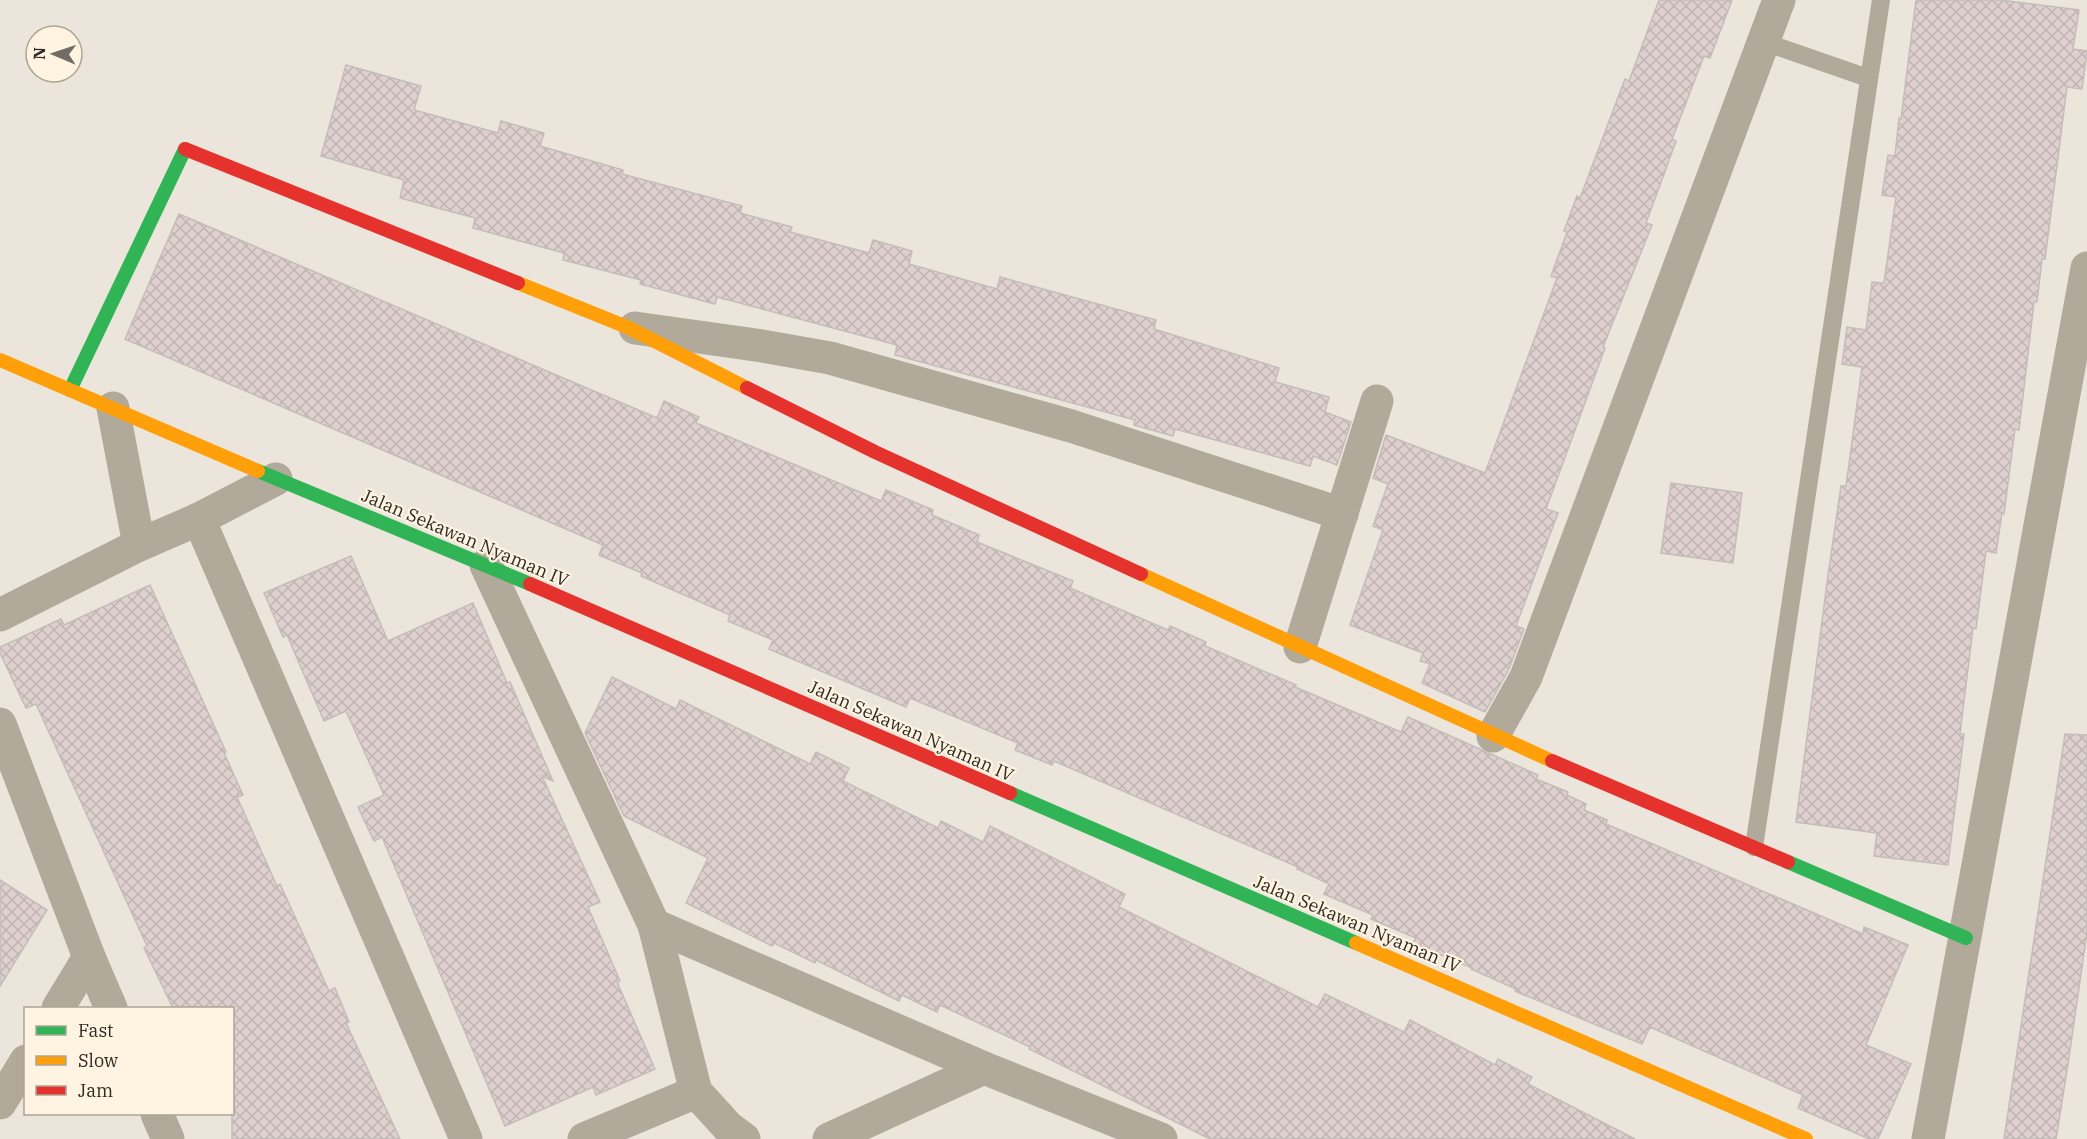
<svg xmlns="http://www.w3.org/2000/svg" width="2087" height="1139" font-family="'IBM Plex Serif',serif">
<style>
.building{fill:url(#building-cross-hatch);stroke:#c3bdb9;stroke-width:1.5}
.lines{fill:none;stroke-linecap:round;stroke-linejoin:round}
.lane{stroke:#b1aa9a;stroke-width:18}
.street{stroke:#b1aa9a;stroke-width:33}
.fast{stroke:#30b455;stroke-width:14}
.slow{stroke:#ff9f0a;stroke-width:14}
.jam{stroke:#e5322d;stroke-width:14}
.labels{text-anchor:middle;stroke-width:4.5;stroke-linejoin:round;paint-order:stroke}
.street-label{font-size:18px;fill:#2f2b24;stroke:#fff4e2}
</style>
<defs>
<pattern id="building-cross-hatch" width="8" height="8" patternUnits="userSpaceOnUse" patternTransform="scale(1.5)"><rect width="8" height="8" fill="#dfd0d0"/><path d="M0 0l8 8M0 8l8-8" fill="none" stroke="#c0b3b2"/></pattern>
</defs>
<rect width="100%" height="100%" fill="#ebe5db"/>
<!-- building -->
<g class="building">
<polygon points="1659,0 1732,0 1710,58 1704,56 1672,139 1676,141 1646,223 1652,225 1603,347 1605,348 1546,509 1558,513 1516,626 1524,629 1509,669 1485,712 1422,683 1430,664 1420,661 1423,653 1350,625 1383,530 1373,526 1388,484 1373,478 1386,435 1485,473 1557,278 1551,276 1567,232 1564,231 1577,196 1580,198 1625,79 1629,81"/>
<polygon points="1916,0 2000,0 2079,10 2073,49 2087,51 2082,89 2067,87 2045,259 2042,259 2037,302 2034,302 2019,430 2015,429 2004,514 2002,513 1996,553 1986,551 1976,629 1973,628 1960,734 1964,734 1948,865 1874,856 1877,833 1796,822 1828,575 1841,486 1846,486 1862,367 1842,364 1847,327 1866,330 1872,282 1884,283 1896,197 1882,195 1888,155 1895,156 1899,118 1901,119"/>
<polygon points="346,65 421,86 414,110 498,133 501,121 544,133 540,146 623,170 622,174 742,206 740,213 792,227 790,232 869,253 873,240 912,251 909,264 997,289 1000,277 1156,320 1154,329 1279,368 1275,382 1329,397 1325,412 1351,422 1337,465 1313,456 1310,466 1175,429 1173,436 1134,425 1135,420 895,355 897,345 717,297 715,304 640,284 641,280 563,260 564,253 473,228 475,218 400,198 404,180 321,156"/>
<polygon points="179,214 657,418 664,401 699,417 696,423 881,501 886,490 933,510 932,515 979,535 977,542 1073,581 1070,588 1168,630 1170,626 1206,642 1205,646 1296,685 1295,687 1401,732 1408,717 1538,775 1536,779 1568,792 1567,795 1586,804 1584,810 1607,820 1606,824 1863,934 1864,927 1908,945 1866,1045 1911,1064 1878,1139 1869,1139 1798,1108 1803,1095 1650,1027 1642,1044 1515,991 1516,989 1471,969 1472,968 1413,943 1416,938 1371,919 1373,915 1324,894 1329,884 1297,869 1298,867 1054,761 1052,765 1015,750 1018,743 910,698 906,707 769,649 773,640 728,621 730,615 641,576 642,573 599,555 603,545 125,339"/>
<polygon points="1671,483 1742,493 1733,563 1661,553"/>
<polygon points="351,556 388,641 473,603 507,683 510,682 553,781 542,776 600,902 588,907 620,981 617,982 655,1069 596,1095 593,1087 505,1126 382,837 374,841 358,807 384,795 346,711 324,721 287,635 283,637 264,593"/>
<polygon points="150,585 226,752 224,753 243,795 237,797 277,886 280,884 329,991 335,988 349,1022 346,1023 400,1139 232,1139 232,1008 173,1008 144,948 147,946 36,704 26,708 0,653 0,647 61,619 64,625"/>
<polygon points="612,677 676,709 680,700 810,764 816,752 849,768 843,781 938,828 941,821 983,842 990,826 1125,894 1119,907 1318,1007 1325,994 1404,1032 1410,1020 1495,1065 1498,1059 1532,1077 1528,1084 1635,1139 1210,1139 1029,1049 1030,1047 940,1005 937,1012 902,995 899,1001 816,960 815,963 774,943 772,946 686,903 708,858 624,816 585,733"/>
<polygon points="2065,734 2087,735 2087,932 2068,1064 2056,1139 2004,1139"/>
<polygon points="0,880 47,910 0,986"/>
</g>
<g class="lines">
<!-- lane -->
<g class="lane">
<polyline points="1764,42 1868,78"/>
<polyline points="1754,847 1881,0"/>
</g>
<!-- street -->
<g class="street">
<polyline points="635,328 762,346 830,358 1071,426 1342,514"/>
<polyline points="113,408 139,545"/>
<polyline points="199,519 466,1139"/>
<polyline points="486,565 654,925 696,1092 728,1127 744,1139"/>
<polyline points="0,615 139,545 199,519 276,479"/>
<polyline points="1300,647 1377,401"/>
<polyline points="0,724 89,957 111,1008"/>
<polyline points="1493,736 1526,677 1779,0"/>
<polyline points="654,925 984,1068 1161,1139"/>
<polyline points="58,1008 89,957"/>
<polyline points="0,1103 26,1061"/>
<polyline points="157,1114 168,1139"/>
<polyline points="584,1139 696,1092"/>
<polyline points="829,1139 984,1068"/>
<polyline points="1928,1139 2087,268"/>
</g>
<!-- fast -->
<g class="fast">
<polyline points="70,390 185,149"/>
<polyline points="258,471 530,584"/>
<polyline points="1010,793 1356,943"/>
<polyline points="1788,862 1966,938"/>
</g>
<!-- slow -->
<g class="slow">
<polyline points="518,283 627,327 747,388"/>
<polyline points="0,360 258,471"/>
<polyline points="1141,574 1552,761"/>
<polyline points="1356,943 1806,1139"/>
</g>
<!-- jam -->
<g class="jam">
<polyline points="185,149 518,283"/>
<polyline points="747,388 875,452 1141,574"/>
<polyline points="530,584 1010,793"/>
<polyline points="1552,761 1788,862"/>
</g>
</g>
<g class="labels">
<!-- street labels -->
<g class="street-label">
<text transform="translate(465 538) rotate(23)" y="6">Jalan Sekawan Nyaman IV</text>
<text transform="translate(911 731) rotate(24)" y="6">Jalan Sekawan Nyaman IV</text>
<text transform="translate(1357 924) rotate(23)" y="6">Jalan Sekawan Nyaman IV</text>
</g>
</g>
<!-- legend -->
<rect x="24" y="1007" width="210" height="108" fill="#fff4e2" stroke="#aca496" stroke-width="1.5"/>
<rect x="36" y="1026" width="30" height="9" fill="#30b455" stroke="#aca496" stroke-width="1.5"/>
<text x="78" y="1037" font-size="18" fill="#2f2b24">Fast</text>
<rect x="36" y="1056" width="30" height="9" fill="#ff9f0a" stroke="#aca496" stroke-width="1.5"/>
<text x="78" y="1067" font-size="18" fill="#2f2b24">Slow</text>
<rect x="36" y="1086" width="30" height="9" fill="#e5322d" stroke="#aca496" stroke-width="1.5"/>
<text x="78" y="1097" font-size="18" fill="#2f2b24">Jam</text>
<!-- north arrow -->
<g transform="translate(54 54) rotate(272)"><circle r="28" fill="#fff4e2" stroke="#aca496" stroke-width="1.5"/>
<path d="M0-4.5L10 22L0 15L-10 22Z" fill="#716c64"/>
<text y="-9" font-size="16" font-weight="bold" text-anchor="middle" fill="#2f2b24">N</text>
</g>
</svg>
